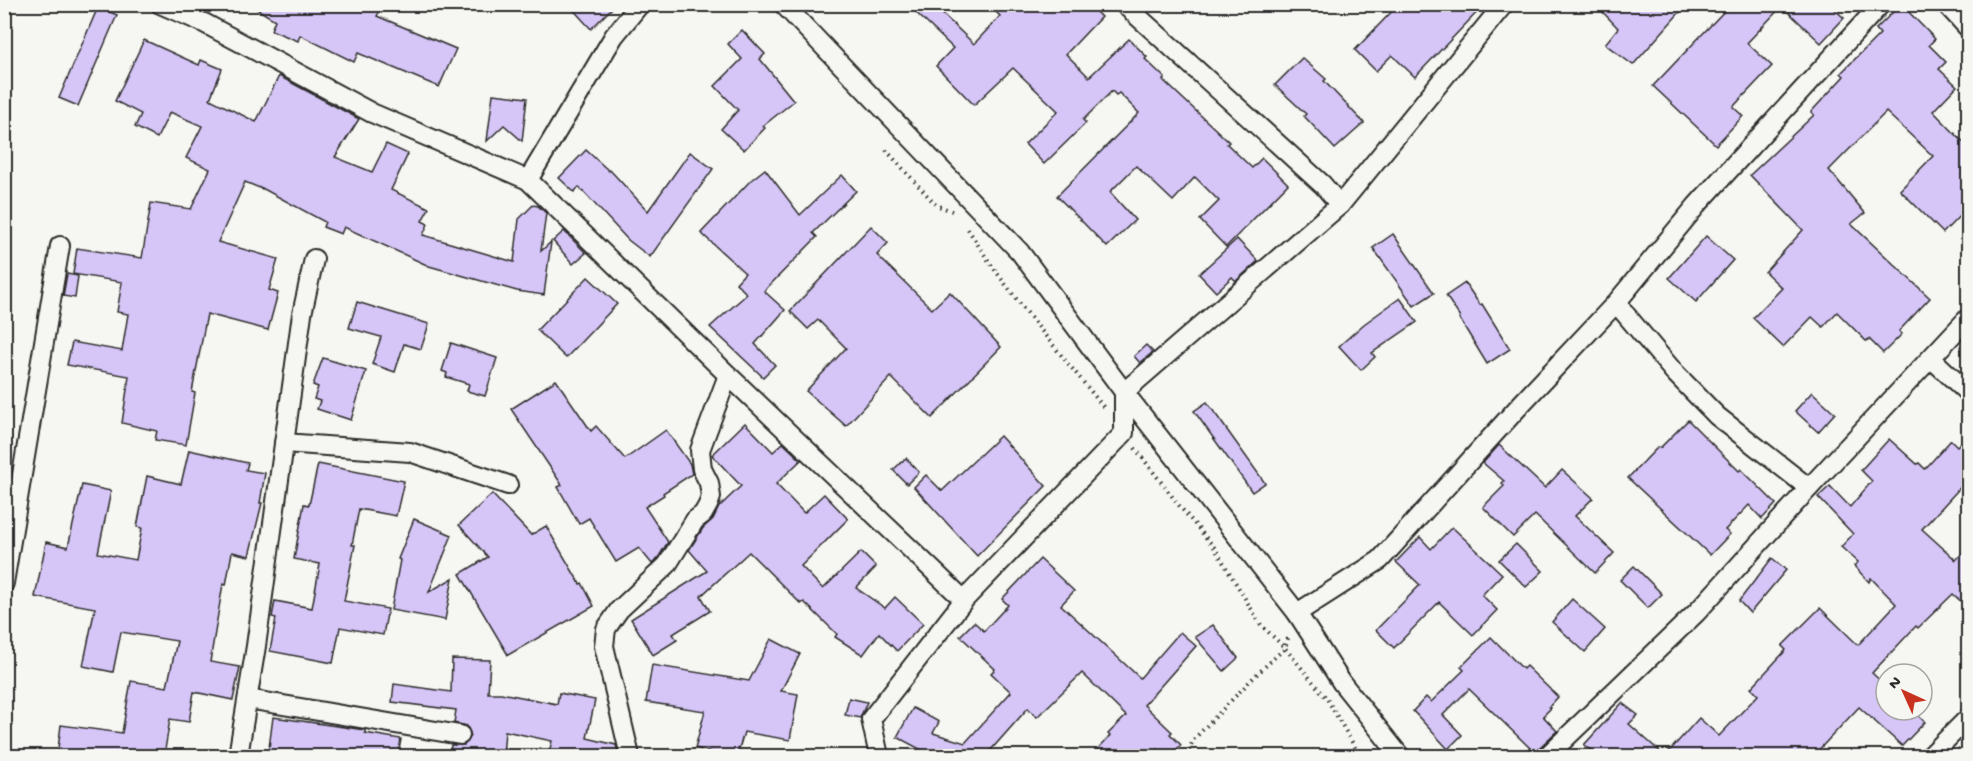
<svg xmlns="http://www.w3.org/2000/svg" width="1973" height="761" font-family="'Gochi Hand',sans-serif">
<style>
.building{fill:#d6c5f7;stroke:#2b2b2b;stroke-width:1.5}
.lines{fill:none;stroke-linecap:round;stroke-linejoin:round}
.street-casing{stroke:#2b2b2b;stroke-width:22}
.path{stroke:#2b2b2b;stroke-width:4;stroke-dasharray:1.5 4.5;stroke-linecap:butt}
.street{stroke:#f6f6f2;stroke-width:18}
</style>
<rect width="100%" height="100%" fill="#f6f6f2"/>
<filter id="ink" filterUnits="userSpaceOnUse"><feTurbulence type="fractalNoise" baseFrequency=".0167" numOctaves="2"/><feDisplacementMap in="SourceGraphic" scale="12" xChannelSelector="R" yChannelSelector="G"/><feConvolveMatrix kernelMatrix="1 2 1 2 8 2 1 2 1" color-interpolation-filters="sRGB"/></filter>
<g filter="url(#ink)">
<!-- building -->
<g class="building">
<polygon points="249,4 383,4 377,16 456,49 439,87 358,53 354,62 300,35 298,41 271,30 275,20"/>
<polygon points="568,4 616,4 591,29"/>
<polygon points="907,4 932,4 974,44 1000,16 988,4 1088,4 1101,17 1066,54 1089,77 1129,39 1147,57 1145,59 1165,78 1163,80 1229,142 1227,144 1252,168 1262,158 1288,184 1226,247 1200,220 1219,201 1195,177 1173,201 1136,166 1110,192 1135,220 1107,247 1057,196 1139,113 1119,93 1116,95 1112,91 1083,120 1086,123 1044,164 1025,144 1058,111 1013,68 974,105 936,66 953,48"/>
<polygon points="1399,4 1485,4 1415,77 1392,55 1376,71 1355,50"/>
<polygon points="1595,4 1687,4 1633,65 1605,44 1618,28"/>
<polygon points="1731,4 1829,4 1844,18 1821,43 1782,6 1747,43 1772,66 1733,107 1743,116 1716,145 1653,86"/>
<polygon points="1901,4 1935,39 1929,45 1946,62 1939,69 1957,86 1933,111 1968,147 1968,207 1943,233 1900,190 1933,156 1886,112 1829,170 1865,213 1851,224 1930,298 1899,331 1902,334 1883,353 1869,339 1866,341 1837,312 1823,327 1812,317 1783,347 1753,318 1782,288 1765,272 1803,230 1750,175 1814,115 1811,112 1844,76 1841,73 1880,34 1876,29"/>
<polygon points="98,7 117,15 78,106 59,98"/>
<polygon points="742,30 765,54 760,59 794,101 763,126 765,128 744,150 721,129 738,110 715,86 742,59 728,44"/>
<polygon points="144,40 199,65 201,60 222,69 210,99 256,122 279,76 359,119 335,157 372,172 386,144 408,154 391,190 429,208 422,221 428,224 423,235 514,262 519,219 533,205 538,206 546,213 541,251 551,242 544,295 517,291 429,266 344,227 341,234 323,227 325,222 262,188 262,189 245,182 218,242 278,259 269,290 278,293 268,330 207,314 192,392 195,393 186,445 155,440 157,431 122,423 129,376 67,365 72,342 122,351 128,314 117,312 122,282 73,274 77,248 142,258 151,203 191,209 210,169 186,158 202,126 170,112 157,138 135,127 141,114 115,101"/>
<polygon points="1302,58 1326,79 1324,81 1364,123 1335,149 1304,116 1306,114 1275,85"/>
<polygon points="493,94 527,98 522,141 504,125 487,141"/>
<polygon points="586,150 609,171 610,170 648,211 690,152 713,169 650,257 628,240 579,187 574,192 559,178"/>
<polygon points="765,169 800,215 842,175 856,191 813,233 817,237 764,291 785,310 755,344 775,365 763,377 710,327 747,294 736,283 745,273 701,233 751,180"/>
<polygon points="871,226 888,243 877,255 932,309 950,292 1001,347 932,418 891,377 846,426 806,391 846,348 818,320 808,329 790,311"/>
<polygon points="564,231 586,253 573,264 553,241"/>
<polygon points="1393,234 1434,293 1414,306 1373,248"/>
<polygon points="1706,236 1733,260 1696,302 1669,278"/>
<polygon points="1237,239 1258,261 1236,281 1232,277 1216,292 1199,274"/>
<polygon points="67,274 78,276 75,298 63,296"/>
<polygon points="588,277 617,304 566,358 537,330"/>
<polygon points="1465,283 1480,305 1482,304 1510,349 1487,364 1459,318 1460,317 1446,296"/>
<polygon points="1400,298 1417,322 1372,353 1375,357 1361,370 1339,346 1364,324"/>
<polygon points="357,302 429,324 421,349 404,344 395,372 372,364 381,337 349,328"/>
<polygon points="451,343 497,358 485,396 467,391 469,384 446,377 447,373 442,371"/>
<polygon points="1146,345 1153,352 1140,363 1134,356"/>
<polygon points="323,358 366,371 351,420 317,409 320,401 314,399 318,387 313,385"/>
<polygon points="556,380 591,431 596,426 625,459 666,430 690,464 692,474 663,493 664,495 645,507 668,542 658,558 652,564 639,548 616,562 589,518 579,524 558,487 562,485 511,409"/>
<polygon points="1812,392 1835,413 1818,432 1795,411"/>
<polygon points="1207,402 1265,483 1252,492 1194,411"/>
<polygon points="1688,420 1739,471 1741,469 1776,504 1762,519 1749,505 1725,530 1730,534 1710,555 1628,478 1658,447 1660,448"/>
<polygon points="745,423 773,452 783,443 801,460 776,484 804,513 824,494 848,519 801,566 823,589 861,552 876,567 856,588 885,608 895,597 923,624 897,651 879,633 863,655 835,637 837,634 804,602 801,604 749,552 701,596 710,611 673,634 677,640 653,655 631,619 707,571 689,550 703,528 713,519 719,507 741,486 712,455"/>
<polygon points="1968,435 1968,479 1922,529 1956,560 1968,547 1968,608 1953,594 1918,628 1916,626 1872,673 1886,686 1886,710 1912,710 1925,722 1902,746 1859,707 1813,756 1598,756 1584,745 1622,703 1638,715 1629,724 1665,756 1699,718 1719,736 1758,695 1751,688 1786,650 1782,646 1820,608 1858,645 1896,604 1871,578 1869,582 1854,566 1858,562 1841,547 1853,534 1818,497 1830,486 1850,507 1872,481 1861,470 1889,439 1917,464 1919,463 1925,469 1951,440 1957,446"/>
<polygon points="1000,436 1046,486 977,556 914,487 926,475 942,491"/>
<polygon points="1499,445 1545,488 1562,470 1593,498 1575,516 1614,553 1595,573 1535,515 1513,537 1483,507 1504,486 1502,483 1504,481 1483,463"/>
<polygon points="189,450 248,463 246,470 265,473 260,503 262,503 249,556 232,552 226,585 223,584 210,662 240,667 233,700 194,692 189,722 170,719 164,756 57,756 61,725 122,733 131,681 167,687 177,641 121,632 113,672 83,666 95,608 35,597 46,542 68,547 82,485 111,491 98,553 136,560 142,528 137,527 147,476 181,484"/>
<polygon points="906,458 919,472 907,484 893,470"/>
<polygon points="318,464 404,481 396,516 359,509 352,545 355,545 344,601 388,609 383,635 340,627 333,663 270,651 276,618 272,617 275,601 312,608 320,564 294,559 304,504 309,505"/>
<polygon points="492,494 531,535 546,526 580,584 582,583 594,606 508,655 460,574 488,557 459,525"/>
<polygon points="414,519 452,535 429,592 453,578 445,620 391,610 400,560 398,559"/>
<polygon points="1452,527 1502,574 1482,595 1497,610 1473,635 1439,602 1394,648 1376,630 1420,585 1396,562 1420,537 1431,549"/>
<polygon points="1516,544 1543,571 1526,587 1499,560"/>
<polygon points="1772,558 1786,570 1750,613 1739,601"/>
<polygon points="1040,559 1074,591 1061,605 1140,678 1180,632 1196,646 1144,705 1172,732 1170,734 1181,745 1170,756 1165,756 1158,749 1150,756 1091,756 1110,736 1108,734 1126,716 1082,673 1037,717 1028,708 990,751 995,753 995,756 933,756 897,737 913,708 939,722 933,733 965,743 1011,692 991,673 995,669 960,636 974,622 984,631 1008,605 1002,599"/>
<polygon points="1634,566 1662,594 1648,608 1620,580"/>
<polygon points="1572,599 1605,629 1585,652 1552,622"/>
<polygon points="1213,625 1238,658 1224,671 1195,637"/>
<polygon points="1491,637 1523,669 1526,666 1558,697 1549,707 1551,708 1543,716 1557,731 1539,748 1536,756 1522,756 1530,748 1469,689 1443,715 1462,735 1448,749 1413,711 1426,697 1431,702 1464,670 1461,667"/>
<polygon points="771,639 800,654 781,691 798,694 790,740 744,732 737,756 725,756 695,748 705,711 646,702 652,665 749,681"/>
<polygon points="452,659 490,660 488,693 501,693 557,704 559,693 595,700 587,738 616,745 619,756 548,756 552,741 505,731 503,756 449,756 451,745 464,745 471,736 467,726 454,723 456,710 392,702 394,684 451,692"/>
<polygon points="849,698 867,702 860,718 845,715"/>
<polygon points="273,717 365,730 365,733 401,739 398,756 268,756"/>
</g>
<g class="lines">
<!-- street casing -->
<g class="street-casing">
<g id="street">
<polyline points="160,4 204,23 372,113 528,180 728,375 964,600"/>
<polyline points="783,4 1020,252 1124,392 1297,613 1342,683 1400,756"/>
<polyline points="1124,4 1323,185 1340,205"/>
<polyline points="1946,4 1968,28"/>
<polyline points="528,180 614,36 640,4"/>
<polyline points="1616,303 1674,372 1717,416 1809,488"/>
<polyline points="1932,359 1968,393"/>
<polyline points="284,443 410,452 508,485"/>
<polyline points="4,583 60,246"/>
<polyline points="1297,613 1380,560 1523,402 1616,303 1697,205 1881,4"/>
<polyline points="248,699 460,735"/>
<polyline points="238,756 256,646 302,314 314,259"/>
<polyline points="630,756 604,646 606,629 619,610 667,565 695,520 703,514 708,505 711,497 709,483 702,469 700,450 728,375"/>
<polyline points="879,756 871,719 964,600 1124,433 1124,392 1340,205 1504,4"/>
<polyline points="1547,756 1697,612 1809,488 1968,318"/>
<polyline points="1930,756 1968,718"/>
</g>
</g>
<!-- path -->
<g class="path">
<polyline points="886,150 936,205 952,211"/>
<path d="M968,229C1007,293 1058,350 1105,409"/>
<polyline points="1135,448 1181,508 1214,547 1261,625 1285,648 1327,699 1360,756"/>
<polyline points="1187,756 1193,740 1255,676 1285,648 1289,635"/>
</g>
<!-- street -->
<use href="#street" class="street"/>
</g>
</g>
<!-- margin -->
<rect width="1973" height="761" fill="none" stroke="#f6f6f2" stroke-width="24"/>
<rect x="12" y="12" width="1949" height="737" fill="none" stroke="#2b2b2b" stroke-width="2" filter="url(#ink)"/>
<!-- north arrow -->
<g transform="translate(1904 692) rotate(315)"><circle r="28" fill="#f6f6f2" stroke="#a5a5a2" stroke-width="1.5"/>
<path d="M0-4.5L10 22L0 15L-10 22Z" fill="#c8321e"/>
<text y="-9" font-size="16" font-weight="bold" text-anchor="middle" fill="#2b2b2b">N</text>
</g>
</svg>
